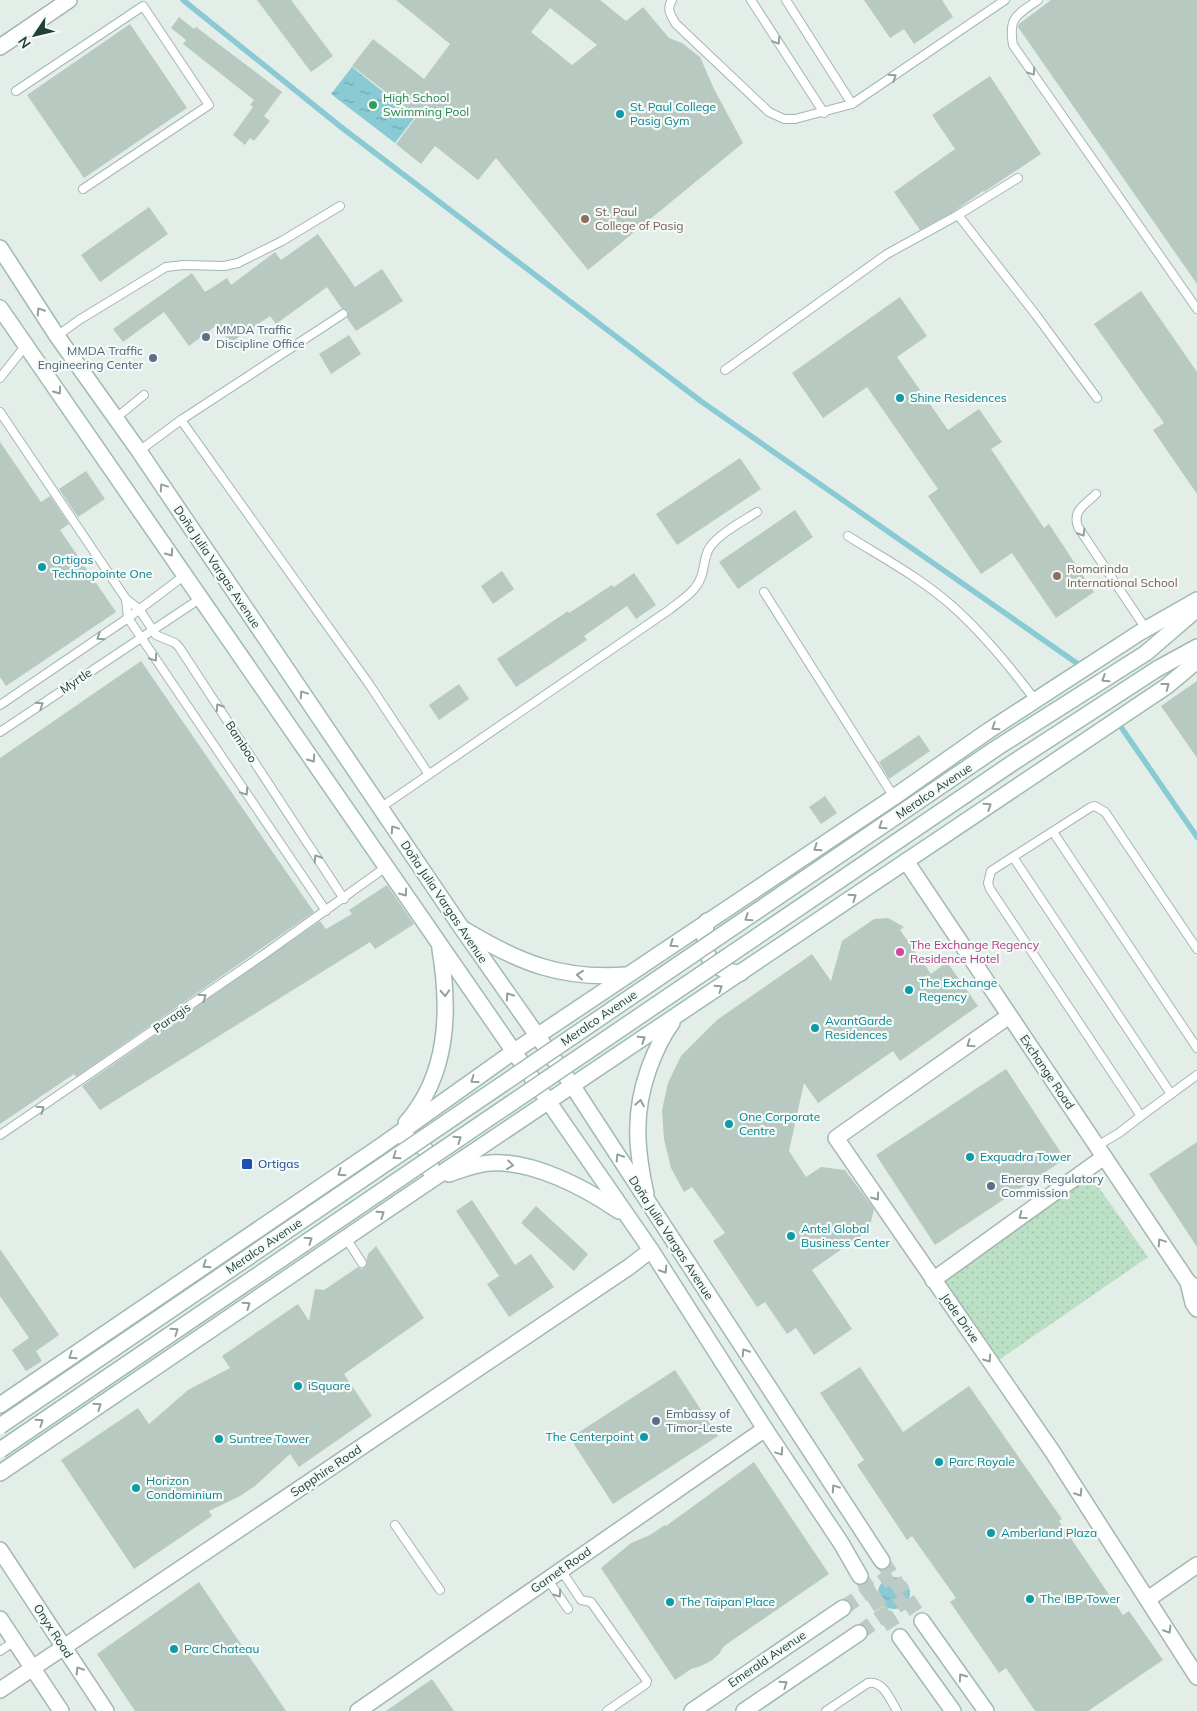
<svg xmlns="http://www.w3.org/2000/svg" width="1197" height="1711" font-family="Mulish,sans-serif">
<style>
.grass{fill:url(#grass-dots)}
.water{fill:url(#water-ripples)}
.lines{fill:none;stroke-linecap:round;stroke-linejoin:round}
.stream{stroke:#89cad5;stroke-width:5.5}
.building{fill:#b8c9c2;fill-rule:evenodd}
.secondary-tunnel{stroke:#bccbc6;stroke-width:15;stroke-dasharray:15 8;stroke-linecap:butt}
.lane-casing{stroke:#a5b6b0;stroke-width:10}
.street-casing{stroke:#a5b6b0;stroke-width:18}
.secondary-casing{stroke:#a1bab1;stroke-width:18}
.lane{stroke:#fff;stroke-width:8}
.street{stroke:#fff;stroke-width:15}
.secondary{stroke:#fff;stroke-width:15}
.secondary-bridge-casing{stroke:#a1bab1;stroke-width:18;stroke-linecap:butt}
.secondary-bridge{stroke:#fff;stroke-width:15}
.oneway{stroke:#90a09c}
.leisure-dot{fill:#2e9e5b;stroke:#f4faf7;stroke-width:2}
.culture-dot{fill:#0f9aa8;stroke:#f4faf7;stroke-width:2}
.education-dot{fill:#8d6e63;stroke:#f4faf7;stroke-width:2}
.service-dot{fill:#5c6f8a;stroke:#f4faf7;stroke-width:2}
.hotel-dot{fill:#d1479c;stroke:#f4faf7;stroke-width:2}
.transit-dot{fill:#1a4fb4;stroke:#f4faf7;stroke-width:2}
.labels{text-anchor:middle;stroke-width:4.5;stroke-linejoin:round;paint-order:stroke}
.leisure-label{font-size:12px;fill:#27864d;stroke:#f4faf7;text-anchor:start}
.culture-label{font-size:12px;fill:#0d838f;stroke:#f4faf7;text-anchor:start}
.education-label{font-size:12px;fill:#785e54;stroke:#f4faf7;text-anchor:start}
.service-label{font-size:12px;fill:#4e5e75;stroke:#f4faf7;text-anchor:start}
.street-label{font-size:12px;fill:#224038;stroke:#f4faf7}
.hotel-label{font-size:12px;fill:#b23c85;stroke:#f4faf7;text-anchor:start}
.transit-label{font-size:12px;fill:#164399;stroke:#f4faf7;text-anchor:start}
</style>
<defs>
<pattern id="grass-dots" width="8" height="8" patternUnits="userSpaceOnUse" patternTransform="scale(1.25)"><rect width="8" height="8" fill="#bbe0c5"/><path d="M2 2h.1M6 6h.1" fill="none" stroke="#a0c1aa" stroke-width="1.8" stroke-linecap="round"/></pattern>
<pattern id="water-ripples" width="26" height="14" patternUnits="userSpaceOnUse" patternTransform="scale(1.25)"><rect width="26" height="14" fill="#89cad5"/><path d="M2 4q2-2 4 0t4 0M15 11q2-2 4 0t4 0" fill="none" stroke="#70a5ae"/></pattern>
</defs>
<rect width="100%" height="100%" fill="#e3eee9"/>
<!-- grass -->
<polygon class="grass" points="1090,1175 1148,1257 999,1360 943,1279"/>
<!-- water -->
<g class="water">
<polygon points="352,67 415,117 395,143 331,94"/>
<circle cx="894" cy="1593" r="16"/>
</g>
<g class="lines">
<!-- stream -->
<g class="stream">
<polyline points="183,0 341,127 702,402 1078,664"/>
<polyline points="1121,727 1197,837"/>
</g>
</g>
<!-- building -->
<g class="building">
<polygon points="257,0 291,0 333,56 311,72"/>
<path d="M396,0H600L626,21L643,7L669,38L682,43L700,57L714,89L743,143L588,270L496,158L478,180L435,146L421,164L396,144L417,116L352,66L373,39L424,79L450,44ZM550,8L597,45L572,65L531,32Z"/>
<polygon points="864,0 942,0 953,17 914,44 904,29 890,38"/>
<polygon points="1051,0 1197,0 1197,284 1018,27 1019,24"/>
<polygon points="179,17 194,29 196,27 282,92 264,116 270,121 254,141 250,138 245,145 233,135 253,107 250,105 254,100 183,44 186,40 171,28"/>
<polygon points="130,24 187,108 84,178 27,95"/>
<polygon points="990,76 1041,154 984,192 983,191 953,212 920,230 894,192 955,149 932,115"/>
<polygon points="149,207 168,234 100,282 81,255"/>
<polygon points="318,234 355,287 382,269 403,301 356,331 347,318 348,311 342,309 327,287 276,324 270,316 230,343 217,325 189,346 164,312 123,342 113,329 192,273 205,292 227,278 231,285 275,252 281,260"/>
<polygon points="1141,291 1197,372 1197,494 1153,430 1164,423 1094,324"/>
<polygon points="900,297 927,336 897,357 948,430 979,409 1002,442 991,449 1044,528 1049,524 1094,592 1056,618 1012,553 981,574 928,496 938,489 867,387 823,418 792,373"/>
<polygon points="349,335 361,354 331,374 319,354"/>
<polygon points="0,442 41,502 50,496 69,524 60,530 116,612 6,686 0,677"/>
<polygon points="740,458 761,489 677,545 656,514"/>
<polygon points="86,471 105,499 78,517 59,489"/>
<polygon points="795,510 813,537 738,589 719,562"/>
<polygon points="502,571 514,589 493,604 481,586"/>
<polygon points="634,573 656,605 636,619 627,606 584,636 587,640 516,687 497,659 568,611 569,613 612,585 614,587"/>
<polygon points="141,661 314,912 76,1077 74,1074 0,1124 0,758"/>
<polygon points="1197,681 1197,758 1161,706"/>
<polygon points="459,684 469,699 439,720 429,705"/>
<polygon points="919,735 930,751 889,779 879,762"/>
<polygon points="825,796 837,813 821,824 809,807"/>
<polygon points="387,885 414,924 375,949 370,942 100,1110 82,1086 320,921 326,929 352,914 349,910"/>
<polygon points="888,918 904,927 900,930 931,974 947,962 978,1006 900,1061 893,1051 818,1103 804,1083 789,1151 806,1177 821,1167 845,1170 874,1209 869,1230 812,1270 852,1329 814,1355 796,1328 787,1334 765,1302 757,1307 713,1241 725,1233 692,1187 684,1192 671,1168 664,1139 662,1110 668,1083 681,1056 717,1020 812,954 831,981 842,941 874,919"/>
<polygon points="1006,1069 1065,1159 935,1245 876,1155"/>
<polygon points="1197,1142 1197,1247 1149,1174"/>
<polygon points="472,1200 515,1265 531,1254 554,1287 509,1317 487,1284 499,1276 456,1211"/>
<polygon points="536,1206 588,1254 574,1271 521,1223"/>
<polygon points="376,1246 424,1318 344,1374 372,1416 299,1467 290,1454 255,1486 240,1496 209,1511 212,1516 134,1569 61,1460 138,1408 149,1424 188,1390 230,1368 222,1356 298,1304 309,1321 315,1289 324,1290 358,1267 362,1269 365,1267 368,1254"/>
<polygon points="0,1249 59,1335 36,1351 42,1361 26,1371 12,1350 29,1338 0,1296"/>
<polygon points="860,1367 903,1432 969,1386 1062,1519 1059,1521 1123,1615 1129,1611 1163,1660 1088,1711 1035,1711 1006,1668 999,1673 950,1602 956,1598 912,1536 907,1540 857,1465 864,1460 820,1393"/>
<polygon points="675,1370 718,1436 613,1504 570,1438"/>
<polygon points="754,1462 829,1574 724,1646 719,1654 711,1661 701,1666 691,1669 675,1680 601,1568 631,1543 650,1535 665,1525 666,1526"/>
<polygon points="199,1582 286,1711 135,1711 97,1654"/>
<polygon points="432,1679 454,1711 386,1711"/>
</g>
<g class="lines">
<!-- secondary-tunnel -->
<g class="secondary-tunnel">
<polyline points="882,1561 922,1621"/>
<polyline points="860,1576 900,1637"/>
<polyline points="843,1608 892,1575"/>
<polyline points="859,1633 907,1599"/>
</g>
<!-- lane casing -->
<g class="lane-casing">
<g id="lane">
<path d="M672,0C666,9 671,16 676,24L769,112L784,119H795L852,104L1005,0"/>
<polyline points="751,0 824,113"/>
<polyline points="786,0 852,104"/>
<path d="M1038,0C1017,15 1008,17 1013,45L1197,309"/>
<polyline points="16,91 143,6 209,105 83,189"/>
<polyline points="958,215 1036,315 1097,398"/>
<polyline points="57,336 79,320 166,267 184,265 224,266 238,263 282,241 340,206"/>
<polyline points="725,370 887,254 958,215 1018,178"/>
<polyline points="0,378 26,345"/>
<polyline points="0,412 126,599 139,609 156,635 175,643 179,647 344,899"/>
<polyline points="116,418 144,395"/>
<polyline points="181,420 369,684 428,773"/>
<polyline points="139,451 181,420 343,314"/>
<path d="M1096,494C1085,505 1072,510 1078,527L1146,629"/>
<path d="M848,536C883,558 919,577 950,604C982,632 1010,667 1036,701"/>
<polyline points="764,592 894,797"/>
<polyline points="126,599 128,618 326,911"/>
<polyline points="0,705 128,618 185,575"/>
<polyline points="0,732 201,598"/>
<path d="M380,808L669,610C681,600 696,592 701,577C705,567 704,555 710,547C720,533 743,521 757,512"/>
<polyline points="1053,832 1197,1048"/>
<polyline points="1013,857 1171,1094"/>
<polyline points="1141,1116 1197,1075"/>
<polyline points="0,1135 266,953 386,867"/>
<polyline points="1097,1146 1119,1133 1141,1116 990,889 988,883 991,871 1091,807 1095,806 1105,812 1197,949"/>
<polyline points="346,1238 362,1263"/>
<polyline points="395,1525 440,1590"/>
<polyline points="561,1570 581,1600 591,1602 647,1681 646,1684 607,1711"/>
<polyline points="548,1580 568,1609"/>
<polyline points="0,1651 15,1641"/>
<path d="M826,1711L868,1683C883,1680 890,1699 897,1711"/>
</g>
</g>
<!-- street casing -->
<g class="street-casing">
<g id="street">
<polyline points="0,47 69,0"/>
<polyline points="906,861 1188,1282 1197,1289"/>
<polyline points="1009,1016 836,1138 1052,1451 1197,1677"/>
<polyline points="933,1280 1104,1157"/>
<polyline points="1188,1282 1193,1303 1197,1309"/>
<polyline points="0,1550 106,1711"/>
<polyline points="1148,1599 1197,1565"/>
<polyline points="0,1619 61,1711"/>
<polyline points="0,1690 629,1267 651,1250"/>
<polyline points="358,1711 765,1429"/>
</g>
</g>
<!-- secondary casing -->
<g class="secondary-casing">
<g id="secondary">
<polyline points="0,248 57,336 139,451 461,927 572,1085 882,1561"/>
<polyline points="0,308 651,1250 765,1429 841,1543 860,1576"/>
<polyline points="1146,653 1197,609"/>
<polyline points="1157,669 1197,647"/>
<path d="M707,921C700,951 708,971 741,973"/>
<path d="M465,930C520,963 562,980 627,975"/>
<path d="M406,1123C449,1074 450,1010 440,949"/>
<path d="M405,1139C421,1141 434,1154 430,1171"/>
<path d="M449,1174C463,1169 476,1164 490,1163C533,1160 585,1188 619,1211"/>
<path d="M646,1194C636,1148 633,1113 649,1068C655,1052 662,1036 672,1023"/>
<polyline points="0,1405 381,1146 513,1052 894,797 988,731 1139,633 1197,600"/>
<polyline points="0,1473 418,1189 1167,686 1197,661"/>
<polyline points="922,1621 986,1711"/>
<polyline points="900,1637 953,1711"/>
<polyline points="692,1711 843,1608"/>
<polyline points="744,1711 859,1633"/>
</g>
</g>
<!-- lane -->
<use href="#lane" class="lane"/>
<!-- street -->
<use href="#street" class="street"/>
<!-- secondary -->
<use href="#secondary" class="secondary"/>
<!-- secondary-bridge casing -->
<g class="secondary-bridge-casing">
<g id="secondary-bridge">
<polyline points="0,1426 998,747 1146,653"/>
<polyline points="0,1450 1014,762 1157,669"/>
</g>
</g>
<!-- secondary-bridge -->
<use href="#secondary-bridge" class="secondary-bridge"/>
</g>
<!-- one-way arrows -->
<defs><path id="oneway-chevron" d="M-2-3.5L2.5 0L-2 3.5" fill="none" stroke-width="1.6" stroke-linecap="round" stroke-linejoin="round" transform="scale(1.25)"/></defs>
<g class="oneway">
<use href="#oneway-chevron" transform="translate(777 41) rotate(57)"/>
<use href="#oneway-chevron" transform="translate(1032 72) rotate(56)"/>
<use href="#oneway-chevron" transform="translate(893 77) rotate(-34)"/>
<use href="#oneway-chevron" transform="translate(40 311) rotate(-123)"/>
<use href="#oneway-chevron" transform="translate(58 391) rotate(55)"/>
<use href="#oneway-chevron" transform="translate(163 487) rotate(-124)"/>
<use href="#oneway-chevron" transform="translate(1082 533) rotate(58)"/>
<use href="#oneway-chevron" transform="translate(170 553) rotate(55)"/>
<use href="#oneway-chevron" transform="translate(100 637) rotate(146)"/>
<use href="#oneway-chevron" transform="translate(154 658) rotate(56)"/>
<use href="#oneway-chevron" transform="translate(1105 679) rotate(147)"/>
<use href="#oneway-chevron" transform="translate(1166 686) rotate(-37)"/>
<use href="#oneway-chevron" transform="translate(303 694) rotate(-124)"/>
<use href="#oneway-chevron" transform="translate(40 705) rotate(-34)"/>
<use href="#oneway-chevron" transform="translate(219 707) rotate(-123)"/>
<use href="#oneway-chevron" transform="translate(995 727) rotate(147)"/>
<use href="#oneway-chevron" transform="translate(312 759) rotate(55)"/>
<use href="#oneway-chevron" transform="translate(245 792) rotate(56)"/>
<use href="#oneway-chevron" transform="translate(988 806) rotate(-34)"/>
<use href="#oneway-chevron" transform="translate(882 826) rotate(146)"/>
<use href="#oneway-chevron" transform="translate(394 829) rotate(-124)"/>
<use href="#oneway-chevron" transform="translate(817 848) rotate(146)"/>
<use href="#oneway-chevron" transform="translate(317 858) rotate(-123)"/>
<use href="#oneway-chevron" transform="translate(404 893) rotate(55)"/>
<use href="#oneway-chevron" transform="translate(853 897) rotate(-34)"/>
<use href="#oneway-chevron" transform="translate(748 918) rotate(146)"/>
<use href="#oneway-chevron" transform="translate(673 944) rotate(146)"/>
<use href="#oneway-chevron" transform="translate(580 975) rotate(-174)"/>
<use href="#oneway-chevron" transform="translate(719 988) rotate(-34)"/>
<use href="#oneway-chevron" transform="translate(445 993) rotate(87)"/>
<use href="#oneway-chevron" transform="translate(509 996) rotate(-125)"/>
<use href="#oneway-chevron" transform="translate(203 997) rotate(-35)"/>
<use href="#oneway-chevron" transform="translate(642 1039) rotate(-33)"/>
<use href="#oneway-chevron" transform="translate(970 1044) rotate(145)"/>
<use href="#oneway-chevron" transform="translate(474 1080) rotate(144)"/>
<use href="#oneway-chevron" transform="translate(640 1103) rotate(-80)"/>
<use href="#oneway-chevron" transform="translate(41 1109) rotate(-35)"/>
<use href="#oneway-chevron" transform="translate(458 1139) rotate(-34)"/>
<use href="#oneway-chevron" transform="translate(396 1156) rotate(146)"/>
<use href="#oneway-chevron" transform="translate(619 1157) rotate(-123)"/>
<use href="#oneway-chevron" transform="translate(510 1165) rotate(7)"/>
<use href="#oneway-chevron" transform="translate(341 1173) rotate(146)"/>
<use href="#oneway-chevron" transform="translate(876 1197) rotate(55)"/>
<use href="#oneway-chevron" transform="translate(381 1214) rotate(-34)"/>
<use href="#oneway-chevron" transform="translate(1022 1216) rotate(144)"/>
<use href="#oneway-chevron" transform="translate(309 1240) rotate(-34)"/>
<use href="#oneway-chevron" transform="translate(1161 1242) rotate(-124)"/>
<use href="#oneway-chevron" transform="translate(206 1265) rotate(146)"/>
<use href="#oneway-chevron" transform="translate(664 1270) rotate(57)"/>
<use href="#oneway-chevron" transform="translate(247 1305) rotate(-34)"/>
<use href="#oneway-chevron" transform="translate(175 1331) rotate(-34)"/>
<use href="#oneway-chevron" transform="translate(745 1352) rotate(-123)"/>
<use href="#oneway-chevron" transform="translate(72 1356) rotate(146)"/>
<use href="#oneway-chevron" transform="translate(988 1359) rotate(55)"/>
<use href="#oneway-chevron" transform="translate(98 1406) rotate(-35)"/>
<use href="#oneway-chevron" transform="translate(40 1422) rotate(-34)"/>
<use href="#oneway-chevron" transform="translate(780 1452) rotate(56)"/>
<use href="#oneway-chevron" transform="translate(835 1488) rotate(-124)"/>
<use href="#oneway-chevron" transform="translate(1079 1493) rotate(57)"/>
<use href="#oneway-chevron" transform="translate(558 1594) rotate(55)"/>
<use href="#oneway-chevron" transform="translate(1168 1630) rotate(58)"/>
<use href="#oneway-chevron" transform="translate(79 1670) rotate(-123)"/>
<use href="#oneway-chevron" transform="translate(962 1677) rotate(-125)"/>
<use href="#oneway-chevron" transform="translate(784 1684) rotate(-34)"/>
</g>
<!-- markers -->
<circle class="leisure-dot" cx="373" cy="105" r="5"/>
<g class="culture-dot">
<circle cx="620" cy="114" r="5"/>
<circle cx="900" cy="398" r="5"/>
<circle cx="42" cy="567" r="5"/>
<circle cx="909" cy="990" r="5"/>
<circle cx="815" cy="1028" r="5"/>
<circle cx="729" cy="1124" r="5"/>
<circle cx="970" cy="1157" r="5"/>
<circle cx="791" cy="1236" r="5"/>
<circle cx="298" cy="1386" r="5"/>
<circle cx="644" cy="1437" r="5"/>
<circle cx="219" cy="1439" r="5"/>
<circle cx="939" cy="1462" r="5"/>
<circle cx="136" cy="1488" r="5"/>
<circle cx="991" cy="1533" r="5"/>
<circle cx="1030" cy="1599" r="5"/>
<circle cx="670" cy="1602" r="5"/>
<circle cx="174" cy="1649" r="5"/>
</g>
<g class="education-dot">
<circle cx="585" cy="219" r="5"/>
<circle cx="1057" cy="576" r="5"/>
</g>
<g class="service-dot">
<circle cx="206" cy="337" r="5"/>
<circle cx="153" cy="358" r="5"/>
<circle cx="991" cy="1186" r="5"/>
<circle cx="656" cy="1421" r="5"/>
</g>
<circle class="hotel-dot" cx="900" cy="952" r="5"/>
<rect class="transit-dot" x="241" y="1158" width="12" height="12" rx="2.5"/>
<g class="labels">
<!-- leisure labels -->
<g class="leisure-label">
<text x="383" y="102">High School<tspan x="383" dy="14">Swimming Pool</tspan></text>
</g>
<!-- culture labels -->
<g class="culture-label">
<text x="630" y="111">St. Paul College<tspan x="630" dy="14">Pasig Gym</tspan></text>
<text x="910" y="402">Shine Residences</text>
<text x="52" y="564">Ortigas<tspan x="52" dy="14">Technopointe One</tspan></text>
<text x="919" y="987">The Exchange<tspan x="919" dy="14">Regency</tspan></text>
<text x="825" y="1025">AvantGarde<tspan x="825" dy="14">Residences</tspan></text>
<text x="739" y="1121">One Corporate<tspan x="739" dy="14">Centre</tspan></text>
<text x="980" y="1161">Exquadra Tower</text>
<text x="801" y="1233">Antel Global<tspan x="801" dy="14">Business Center</tspan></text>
<text x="308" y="1390">iSquare</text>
<text x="634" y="1441" text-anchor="end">The Centerpoint</text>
<text x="229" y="1443">Suntree Tower</text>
<text x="949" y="1466">Parc Royale</text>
<text x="146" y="1485">Horizon<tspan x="146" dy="14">Condominium</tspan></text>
<text x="1001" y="1537">Amberland Plaza</text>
<text x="1040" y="1603">The IBP Tower</text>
<text x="680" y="1606">The Taipan Place</text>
<text x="184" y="1653">Parc Chateau</text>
</g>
<!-- education labels -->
<g class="education-label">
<text x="595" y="216">St. Paul<tspan x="595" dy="14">College of Pasig</tspan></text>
<text x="1067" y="573">Romarinda<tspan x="1067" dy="14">International School</tspan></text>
</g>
<!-- service labels -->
<g class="service-label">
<text x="216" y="334">MMDA Traffic<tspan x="216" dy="14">Discipline Office</tspan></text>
<text x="143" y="355" text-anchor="end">MMDA Traffic<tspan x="143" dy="14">Engineering Center</tspan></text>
<text x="1001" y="1183">Energy Regulatory<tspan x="1001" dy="14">Commission</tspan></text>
<text x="666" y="1418">Embassy of<tspan x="666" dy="14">Timor-Leste</tspan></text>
</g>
<!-- street labels -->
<g class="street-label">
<text transform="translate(217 567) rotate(56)" y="4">Doña Julia Vargas Avenue</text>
<text transform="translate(76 681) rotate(-34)" y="4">Myrtle</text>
<text transform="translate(241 742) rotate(57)" y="4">Bamboo</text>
<text transform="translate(934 791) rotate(-34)" y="4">Meralco Avenue</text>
<text transform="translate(444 902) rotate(56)" y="4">Doña Julia Vargas Avenue</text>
<text transform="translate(172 1018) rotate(-35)" y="4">Paragis</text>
<text transform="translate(599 1018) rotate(-34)" y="4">Meralco Avenue</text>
<text transform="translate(1047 1072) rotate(56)" y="4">Exchange Road</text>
<text transform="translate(671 1238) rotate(57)" y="4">Doña Julia Vargas Avenue</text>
<text transform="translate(264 1246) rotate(-34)" y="4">Meralco Avenue</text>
<text transform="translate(960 1318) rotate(55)" y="4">Jade Drive</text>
<text transform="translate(326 1471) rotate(-34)" y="4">Sapphire Road</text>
<text transform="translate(561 1570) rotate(-35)" y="4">Garnet Road</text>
<text transform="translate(53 1631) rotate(57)" y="4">Onyx Road</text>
<text transform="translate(767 1659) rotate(-34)" y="4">Emerald Avenue</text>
</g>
<!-- hotel labels -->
<g class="hotel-label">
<text x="910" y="949">The Exchange Regency<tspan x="910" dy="14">Residence Hotel</tspan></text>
</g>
<!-- transit labels -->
<g class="transit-label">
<text x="258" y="1168">Ortigas</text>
</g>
</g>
<!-- north arrow -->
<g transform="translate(35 35) rotate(235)" stroke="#f4faf7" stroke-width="4" paint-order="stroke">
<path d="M0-4L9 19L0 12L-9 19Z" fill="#224038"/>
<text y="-8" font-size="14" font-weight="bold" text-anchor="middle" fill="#224038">N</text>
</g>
</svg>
